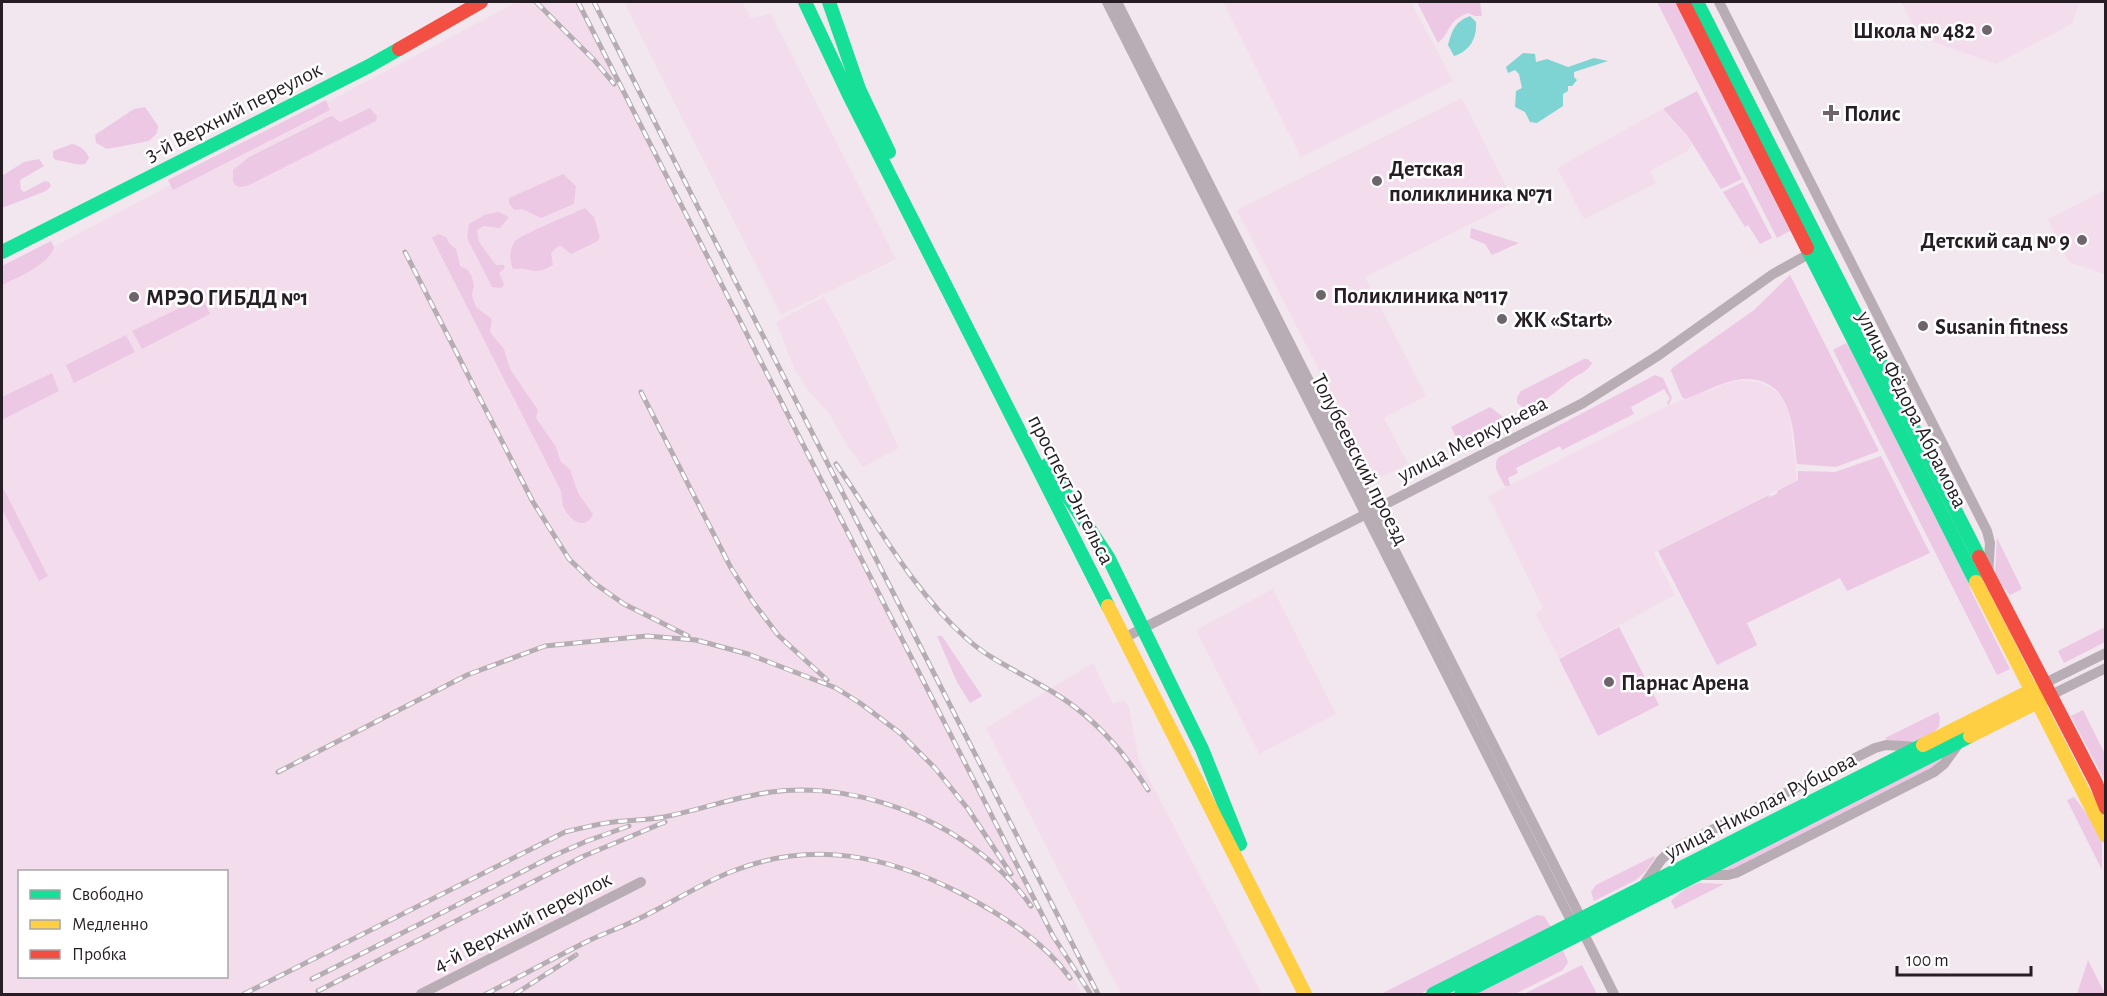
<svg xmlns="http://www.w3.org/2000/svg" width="2107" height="996" font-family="'Alegreya Sans',sans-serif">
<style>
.built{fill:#f3dded;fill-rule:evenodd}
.green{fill:#ecc8e4}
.water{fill:#7ed4d2}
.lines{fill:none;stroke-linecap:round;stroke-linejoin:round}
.street{stroke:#b8acb5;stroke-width:10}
.fast{stroke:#16e098;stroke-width:14}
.slow{stroke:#ffcf43;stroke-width:14}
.jam{stroke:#f24e42;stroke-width:14}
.rail-casing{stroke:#b6adb4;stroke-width:5}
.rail{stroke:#fff;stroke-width:3;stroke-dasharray:9;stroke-linecap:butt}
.poi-dot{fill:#6e646c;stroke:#fff;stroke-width:2}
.labels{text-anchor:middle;stroke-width:5;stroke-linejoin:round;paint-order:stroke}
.poi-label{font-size:22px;font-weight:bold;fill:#271e25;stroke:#fff;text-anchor:start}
.street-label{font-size:22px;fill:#271e25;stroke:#fff}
</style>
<rect width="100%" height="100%" fill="#f2e6ef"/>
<!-- built -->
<g class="built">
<path d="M517,2H580L1082,994H2V274ZM20,872H226V976H20Z"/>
<polygon points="624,2 742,2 751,18 771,14 896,259 781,315"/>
<polygon points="1223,2 1411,2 1453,81 1301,157"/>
<polygon points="1901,2 2080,2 2072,24 1996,64 1919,37"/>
<polygon points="1462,98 1514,202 1365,277 1426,396 1384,418 1408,464 1375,480 1237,210"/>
<polygon points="1662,109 1687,135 1692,144 1687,151 1650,171 1656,183 1584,219 1557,168"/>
<polygon points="2105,190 2105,274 2069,262 2048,219"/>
<polygon points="824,297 843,331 899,448 863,467 842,437 829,413 807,389 794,368 776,322"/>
<polygon points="1742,380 1761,383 1770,387 1778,393 1789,410 1797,480 1654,553 1675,595 1559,658 1536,614 1543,608 1488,496 1669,405 1731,382"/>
<polygon points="1273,589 1336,714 1259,754 1196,630"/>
<polygon points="1093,663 1113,704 1124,700 1129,707 1139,760 1262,994 1121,994 986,728"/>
</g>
<!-- green -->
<g class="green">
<path d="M1417,2H1480L1482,16H1475L1468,13C1446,22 1452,31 1438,43Z"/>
<polygon points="1657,2 1678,2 1793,229 1777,238"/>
<polygon points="1697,91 1742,179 1721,189 1687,135 1663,109"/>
<polygon points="326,100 330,110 173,190 168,180"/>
<polygon points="145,107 158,126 157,133 149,141 107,149 96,143 95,135 134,109"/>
<polygon points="370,108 377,116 376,121 247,186 240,187 235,185 233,181 233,170 249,157 329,117 332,116 340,122"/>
<path d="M72,144C79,145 87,151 89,158L85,164C77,166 65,161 56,160L53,157V151Z"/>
<polygon points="39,159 44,166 20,180 21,190 24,192 45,181 49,182 51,186 46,191 2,208 2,176 24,162"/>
<polygon points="563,174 576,186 574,204 541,218 522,209 514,210 509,203 509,198"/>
<polygon points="1743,182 1772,238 1760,244 1748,225 1745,227 1723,192"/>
<path d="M585,208L594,217L600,237L598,241L571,254L561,246L557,247L551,253L553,265C532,277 534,267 513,269C509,259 509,250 515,241C520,235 574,213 585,208Z"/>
<polygon points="498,212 509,217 500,228 483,226 477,230 479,242 496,265 504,265 505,268 499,273 504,284 501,288 492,287 467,238 469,224 484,215"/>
<polygon points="1471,228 1519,243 1492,255 1485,244 1470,238"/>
<path d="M438,234L446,237L450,244L456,249L460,266L468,270L472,277L474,286L472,295L476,307L492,319L490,332L504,349L510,369L538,410L536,418L556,447L561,462L570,469L578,493L593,514C585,532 569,520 563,506C562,502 562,496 561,491L432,238Z"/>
<path d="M51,241L54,247C50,264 17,278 2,285V266Z"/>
<path d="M1790,275L1879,451L1836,467L1797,464C1793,429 1793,376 1742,379C1722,381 1703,393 1685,399L1682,397L1671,371L1672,368L1754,310Z"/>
<polygon points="202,297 210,314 142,349 132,331"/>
<polygon points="126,335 135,352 74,383 66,365"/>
<polygon points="1846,343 1859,359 1955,549 1972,593 2010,669 1997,675 1833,350"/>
<path d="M1584,359H1588L1592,363C1587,373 1577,374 1569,381C1556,392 1540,407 1522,407L1517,403V397L1521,391Z"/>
<polygon points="52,373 59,391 2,420 2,397"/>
<path d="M1655,375L1663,378L1672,398L1668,405L1667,402L1670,399L1664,389L1631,407L1634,414L1562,450L1560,446L1516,468L1518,473L1508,478L1510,485L1509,486H1505C1500,476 1491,466 1499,457Z"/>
<polygon points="1490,407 1502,416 1505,420 1459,443 1451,427"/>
<polygon points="1881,456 1930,553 1847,591 1840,578 1747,623 1757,645 1717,665 1658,551 1769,495 1770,497 1778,493 1777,491 1798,480 1798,471 1835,472"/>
<polygon points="2,486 48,576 39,581 2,509"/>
<polygon points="1997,538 2022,589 2010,595 1997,580 1995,573"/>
<polygon points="1619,627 1659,705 1598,736 1559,659"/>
<polygon points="2105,627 2105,642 2064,663 2058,651"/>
<polygon points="937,636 942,636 982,696 970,703 957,682"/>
<polygon points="2083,710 2105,754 2105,781 2071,716"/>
<path d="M1938,712L1940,718L1939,727C1921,745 1910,742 1887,740L1885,738Z"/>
<polygon points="1941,758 1937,765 1732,870 1720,870"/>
<polygon points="2074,797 2090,818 2102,842 2102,870 2067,800"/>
<polygon points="1654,856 1655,858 1646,871 1636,880 1594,901 1591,892 1596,885"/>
<polygon points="1698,883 1724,884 1675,909 1671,901 1686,888"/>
<polygon points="1537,915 1544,916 1551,927 1420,994 1381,994"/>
<polygon points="1563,950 1568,962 1563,970 1515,994 1476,994"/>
<polygon points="2088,960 2105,994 2077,994"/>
<polygon points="1582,965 1597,994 1524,994"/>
</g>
<!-- water -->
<g class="water">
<path d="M1470,16L1476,22C1477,38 1470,51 1454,56L1448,45C1452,30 1455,22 1470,16Z"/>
<polygon points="1523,53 1535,54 1536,62 1547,59 1568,67 1594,58 1608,61 1574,72 1574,77 1577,80 1572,86 1568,86 1568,91 1563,94 1563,106 1537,123 1530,122 1525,112 1515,107 1516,91 1522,88 1519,74 1515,70 1508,73 1506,67"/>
</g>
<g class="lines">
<!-- street -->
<g class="street">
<polyline points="1107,2 1563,905 1573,924 1578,928"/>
<polyline points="1117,2 1582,920 1583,932 1614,994"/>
<polyline points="1719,2 1987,531 1990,543 1988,575"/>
<polyline points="1124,638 1583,403 1659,355 1773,274 1816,250"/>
<polyline points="2045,683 2106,653"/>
<polyline points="2051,695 2106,668"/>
<polyline points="1697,875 1728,875 1736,873 1934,772 1944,764 1960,742"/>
<polyline points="1642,887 1661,860 1670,851 1875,748 1886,745 1920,747"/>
<polyline points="421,994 641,882"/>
</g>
<!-- fast -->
<g class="fast">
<polyline points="805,2 849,95 1108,606"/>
<polyline points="829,2 859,89 889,152"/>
<polyline points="1697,2 1979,557"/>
<polyline points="1807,248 1976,582"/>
<polyline points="2,252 369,66 399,49"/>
<polyline points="1047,465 1108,557 1202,749 1240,844"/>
<polyline points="1433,994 1923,745"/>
<polyline points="1461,994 1970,736"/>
</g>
<!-- slow -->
<g class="slow">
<polyline points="1976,582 2106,836"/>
<polyline points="1108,606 1305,994"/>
<polyline points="1970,736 2044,699"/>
<polyline points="1923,745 2038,687"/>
</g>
<!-- jam -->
<g class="jam">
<polyline points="1683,2 1807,248"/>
<polyline points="399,49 481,2"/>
<polyline points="1979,557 2096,783 2106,808"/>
</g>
<!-- rail casing -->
<g class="rail-casing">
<g id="rail">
<polyline points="536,2 594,60 614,84"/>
<polyline points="578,2 1053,936 1090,993"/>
<polyline points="594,2 952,709 1098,994"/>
<polyline points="405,252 533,502 569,559 594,583 624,604 688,636"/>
<polyline points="641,392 731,568 753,602 778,635 827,680"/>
<path d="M836,464C877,523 912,590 966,638C991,661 1022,673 1051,691C1092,715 1123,750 1148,790"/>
<polyline points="278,772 467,675 545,646 647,636 696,640 748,654 836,688 860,703 900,733 935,768 968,809 1011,874"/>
<polyline points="312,979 553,856 587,841 629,826"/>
<polyline points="318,991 584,856 665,822"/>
<path d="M244,994L565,832C581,828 597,824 614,822C630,820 648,820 664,817C699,810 735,797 771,792C865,780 976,827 1031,906"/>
<path d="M486,994C519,977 552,959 586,942C602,934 620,928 636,920C669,905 699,884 733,871C812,840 886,855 960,893C1000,914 1043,940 1070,978"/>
<polyline points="515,994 576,955"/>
</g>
</g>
<!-- rail -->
<use href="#rail" class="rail"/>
</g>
<!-- markers -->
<g class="poi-dot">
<circle cx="1987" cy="30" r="6"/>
<path d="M1828 104h6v6h6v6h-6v6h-6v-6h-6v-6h6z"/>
<circle cx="1377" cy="181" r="6"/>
<circle cx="2082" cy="240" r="6"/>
<circle cx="1321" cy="295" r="6"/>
<circle cx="134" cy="297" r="6"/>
<circle cx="1502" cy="319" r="6"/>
<circle cx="1923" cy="326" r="6"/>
<circle cx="1609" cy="682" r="6"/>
</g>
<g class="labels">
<!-- poi labels -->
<g class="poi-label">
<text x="1975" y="38" text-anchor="end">Школа № 482</text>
<text x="1844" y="121">Полис</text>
<text x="1389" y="176">Детская<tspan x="1389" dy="25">поликлиника №71</tspan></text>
<text x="2070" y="248" text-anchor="end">Детский сад № 9</text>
<text x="1333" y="303">Поликлиника №117</text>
<text x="146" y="305">МРЭО ГИБДД №1</text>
<text x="1514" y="327">ЖК «Start»</text>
<text x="1935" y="334">Susanin fitness</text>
<text x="1621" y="690">Парнас Арена</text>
</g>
<!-- street labels -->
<g class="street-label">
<text transform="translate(233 111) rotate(-27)" y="8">3-й Верхний переулок</text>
<text transform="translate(1913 409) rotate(63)" y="8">улица Фёдора Абрамова</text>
<text transform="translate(1472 438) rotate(-27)" y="8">улица Меркурьева</text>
<text transform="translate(1361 459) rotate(63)" y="8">Толубеевский проезд</text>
<text transform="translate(1072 489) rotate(63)" y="8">проспект Энгельса</text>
<text transform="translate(1760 805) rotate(-27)" y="8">улица Николая Рубцова</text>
<text transform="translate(522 921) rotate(-27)" y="8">4-й Верхний переулок</text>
</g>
</g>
<!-- border -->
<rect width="2107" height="996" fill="none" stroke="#271e25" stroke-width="6"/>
<!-- legend -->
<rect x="18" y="870" width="210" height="108" fill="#ffffff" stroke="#a9a5a8" stroke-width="1.5"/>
<rect x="30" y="890" width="30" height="9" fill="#16e098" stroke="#a9a5a8" stroke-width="1.5"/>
<text x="72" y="900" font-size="18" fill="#271e25">Свободно</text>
<rect x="30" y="920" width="30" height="9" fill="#ffcf43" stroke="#a9a5a8" stroke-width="1.5"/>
<text x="72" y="930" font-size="18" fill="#271e25">Медленно</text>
<rect x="30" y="950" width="30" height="9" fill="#f24e42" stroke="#a9a5a8" stroke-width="1.5"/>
<text x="72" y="960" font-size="18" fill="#271e25">Пробка</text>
<!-- scale -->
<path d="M1897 966v9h134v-9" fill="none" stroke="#271e25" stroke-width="3"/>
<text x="1906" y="966" font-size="18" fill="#271e25" stroke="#ffffff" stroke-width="4.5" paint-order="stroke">100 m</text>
</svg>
